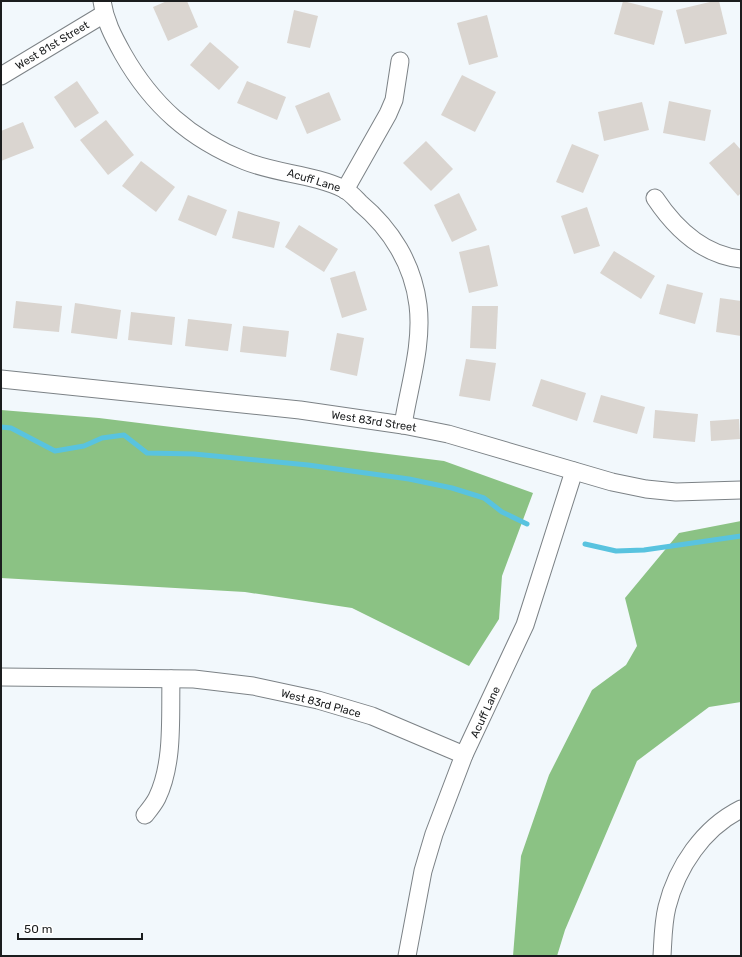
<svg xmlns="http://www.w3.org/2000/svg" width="742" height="957" font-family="Rubik,sans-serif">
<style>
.forest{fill:#8bc284}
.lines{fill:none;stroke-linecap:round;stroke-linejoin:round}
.stream{stroke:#59c3df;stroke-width:5}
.building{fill:#dad5d0}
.minor-casing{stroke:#7c8286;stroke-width:19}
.minor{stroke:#fff;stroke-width:17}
.labels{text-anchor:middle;stroke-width:3.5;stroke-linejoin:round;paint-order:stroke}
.street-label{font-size:11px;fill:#1b1d1e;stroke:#fff}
</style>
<rect width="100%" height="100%" fill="#f2f8fc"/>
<!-- forest -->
<g class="forest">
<polygon points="1,410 99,418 444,461 533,493 502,576 499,619 469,666 352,608 245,592 1,578"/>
<polygon points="741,521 741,702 709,707 637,761 565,930 557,956 513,956 521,856 549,775 592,690 626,665 637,646 625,598 679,533"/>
</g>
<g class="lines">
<!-- stream -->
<g class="stream">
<polyline points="1,427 11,428 55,451 84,446 102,438 124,435 147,453 194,454 308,465 409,479 452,488 484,498 502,512 527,524"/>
<polyline points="585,544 616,551 644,550 741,536"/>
</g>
</g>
<!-- building -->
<g class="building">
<polygon points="167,1 187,1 198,27 168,41 153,7"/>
<polygon points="623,1 663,11 654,45 614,34"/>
<polygon points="714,1 719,1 727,34 685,44 676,10"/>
<polygon points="294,10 318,16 310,48 287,43"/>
<polygon points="487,15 498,57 469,65 457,23"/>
<polygon points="210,42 239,67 219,90 190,65"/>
<polygon points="462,75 496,92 475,132 441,115"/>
<polygon points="77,81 99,113 75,128 54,97"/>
<polygon points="247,81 286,97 277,120 237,103"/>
<polygon points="329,92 341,120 307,134 295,106"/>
<polygon points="669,101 711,110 705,141 663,133"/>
<polygon points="642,102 649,130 604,141 598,112"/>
<polygon points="106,120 134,155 108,175 80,140"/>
<polygon points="23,122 34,148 1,161 1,131"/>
<polygon points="426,141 453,169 431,191 403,163"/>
<polygon points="734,142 741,150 741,193 738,196 709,163"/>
<polygon points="572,144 599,155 583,193 556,182"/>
<polygon points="141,161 175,187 156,212 122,186"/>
<polygon points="459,193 477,230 452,242 434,205"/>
<polygon points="188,195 227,210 216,236 178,220"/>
<polygon points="587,207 600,246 574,254 561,216"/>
<polygon points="238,211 280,222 274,248 232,238"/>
<polygon points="299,225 338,249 324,272 285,247"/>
<polygon points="489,245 498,286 469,293 459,252"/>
<polygon points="614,251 655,276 641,299 600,273"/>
<polygon points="355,271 367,310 342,318 330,278"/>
<polygon points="667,284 703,293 695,324 659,314"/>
<polygon points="720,298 741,301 741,336 716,332"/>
<polygon points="16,301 62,306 59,332 13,328"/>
<polygon points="75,303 121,310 117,339 71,333"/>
<polygon points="472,306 498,306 496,349 470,348"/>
<polygon points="131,312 175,317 172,345 128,340"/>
<polygon points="188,319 232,324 228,351 185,346"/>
<polygon points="243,326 289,331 286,357 240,352"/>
<polygon points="337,333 364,338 357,376 330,370"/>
<polygon points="466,359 496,363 490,401 459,396"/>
<polygon points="541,379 586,393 577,421 532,406"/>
<polygon points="601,395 645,407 637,434 593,422"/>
<polygon points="655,410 698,414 695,442 653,438"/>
<polygon points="739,419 740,439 711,441 710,421"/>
</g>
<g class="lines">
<!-- minor casing -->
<g class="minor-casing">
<g id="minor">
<path d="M102,1C105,21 113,36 123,54C152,105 190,139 245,161C277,174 313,174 344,189C350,192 355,198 360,203C391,229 413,264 418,305C423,345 409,386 403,425"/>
<polyline points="1,76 104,14"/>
<polyline points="345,190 388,114 394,100 400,61"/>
<path d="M655,198C675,228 703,255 741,259"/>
<polyline points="1,379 300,410 403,425 448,434 612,482 646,489 676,492 741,490"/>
<polyline points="1,677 194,679 253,686 318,700 372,716 464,755"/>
<path d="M145,815C149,810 154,804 157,798C174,763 170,717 171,679"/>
<polyline points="407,956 423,871 434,834 464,755 525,625 574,471"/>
<path d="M662,956C663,940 663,923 667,907C677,867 703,828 741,809"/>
</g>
</g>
<!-- minor -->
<use href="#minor" class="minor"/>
</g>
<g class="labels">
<!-- street labels -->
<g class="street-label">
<text transform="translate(52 45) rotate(-31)" y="4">West 81st Street</text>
<text transform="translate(314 180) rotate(17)" y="4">Acuff Lane</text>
<text transform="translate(374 421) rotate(9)" y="4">West 83rd Street</text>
<text transform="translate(321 703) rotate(15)" y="4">West 83rd Place</text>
<text transform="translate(485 712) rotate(-65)" y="4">Acuff Lane</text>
</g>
</g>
<!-- border -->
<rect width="742" height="957" fill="none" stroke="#1b1d1e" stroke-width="4"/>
<!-- scale -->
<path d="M18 933v6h124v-6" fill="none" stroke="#1b1d1e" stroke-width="2"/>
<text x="24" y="933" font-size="12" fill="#1b1d1e" stroke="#ffffff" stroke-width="3" paint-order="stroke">50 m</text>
</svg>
